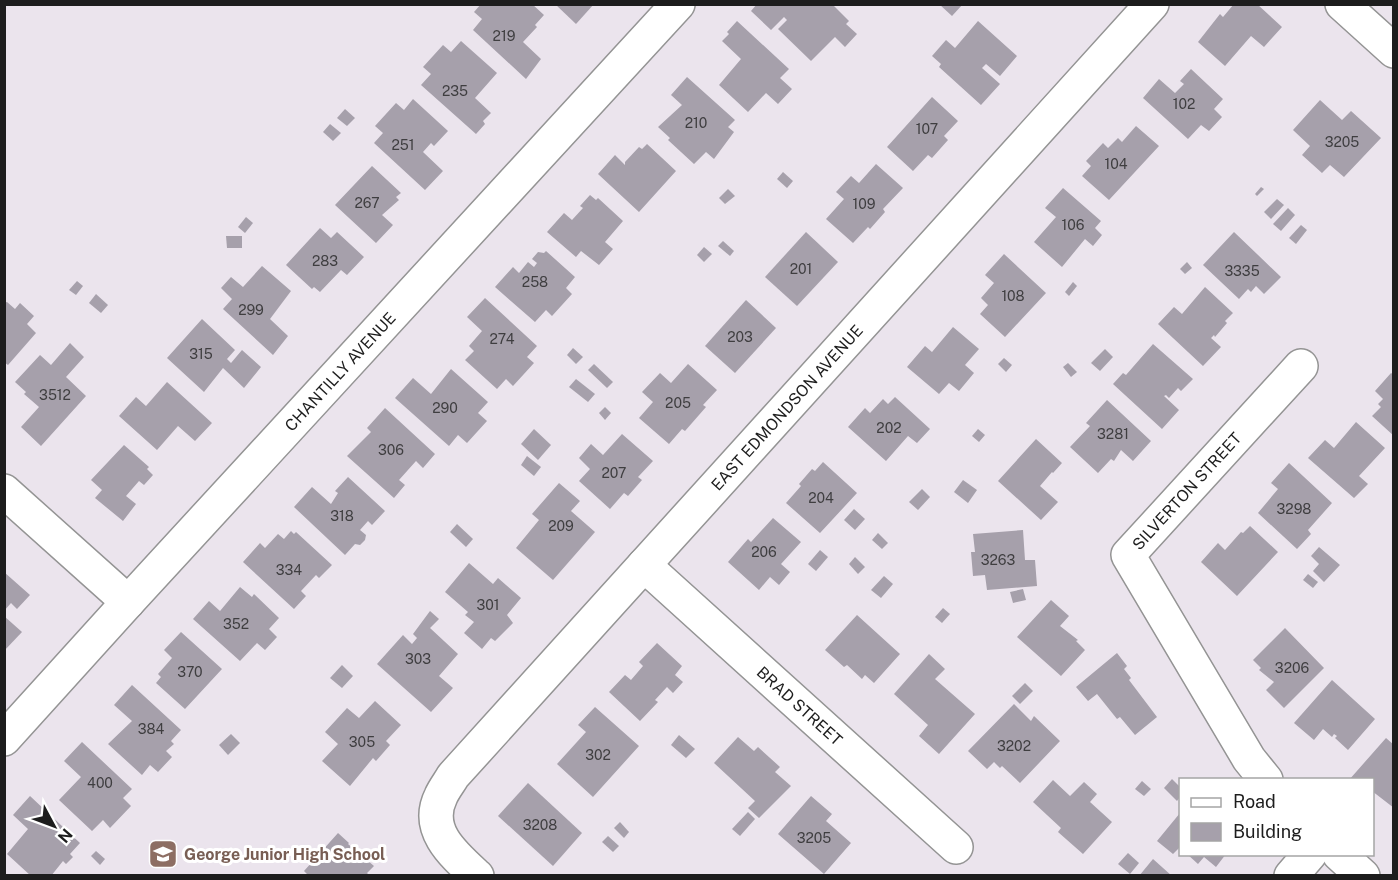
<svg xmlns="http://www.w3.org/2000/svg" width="1398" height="880" font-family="'Public Sans',sans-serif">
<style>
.building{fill:#a6a0ab}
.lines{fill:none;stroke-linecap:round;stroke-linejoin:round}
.minor-casing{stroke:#949494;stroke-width:36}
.minor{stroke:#fff;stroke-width:33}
.labels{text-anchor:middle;stroke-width:6;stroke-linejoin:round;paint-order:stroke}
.number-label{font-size:14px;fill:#3f3e40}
.street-label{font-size:16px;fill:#1d1d1d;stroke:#fff}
.education-label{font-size:16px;font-weight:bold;fill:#785e54;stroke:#fff;text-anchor:start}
</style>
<rect width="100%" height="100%" fill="#ebe4ed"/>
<!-- building -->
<g class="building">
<polygon points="481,4 532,4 544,15 535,25 537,27 523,42 541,59 526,79 473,30 482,19 474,12"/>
<polygon points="555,4 594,4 576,24"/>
<polygon points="757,4 832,4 849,21 846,24 857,34 845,47 835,37 811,61 778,29 787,20 784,17 771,30 751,11"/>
<polygon points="939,4 963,4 952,16"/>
<polygon points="1234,4 1257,4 1282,27 1264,47 1251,36 1225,66 1198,42 1220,14 1223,17"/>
<polygon points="737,21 789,69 780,78 792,89 778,104 766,93 748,112 719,85 741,59 722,41 729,34 727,32"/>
<polygon points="978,21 1017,56 1000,76 986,64 982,68 1000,84 981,105 939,67 941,64 932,56 946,40 955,48"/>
<polygon points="461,41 497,73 475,98 491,113 483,121 485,124 476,134 421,85 431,74 423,67 443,45 451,52"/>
<polygon points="1191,69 1223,99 1214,109 1222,117 1209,131 1201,125 1188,139 1143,98 1159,79 1175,93 1184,84 1180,81"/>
<polygon points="687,77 735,120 728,127 734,132 714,159 706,152 694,164 668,140 670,138 658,127 682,105 671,95"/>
<polygon points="932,97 958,121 944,136 948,140 932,158 928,155 913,171 887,147"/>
<polygon points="413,99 448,131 434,146 431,143 423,152 443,171 425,190 374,143 383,133 375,126 396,103 404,110"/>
<polygon points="1320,100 1342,120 1351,111 1381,138 1344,177 1330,165 1322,173 1302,155 1310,146 1293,130"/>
<polygon points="345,109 355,118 347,126 337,118"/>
<polygon points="330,124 341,133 333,141 323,132"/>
<polygon points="1136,126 1159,146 1109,200 1082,176 1091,166 1086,161 1103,143 1108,148 1118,138 1122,142"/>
<polygon points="647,144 676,171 639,212 598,174 615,155 625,165 625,162 639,147 642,149"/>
<polygon points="876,164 903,188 883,209 885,212 870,229 868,227 853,243 826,219 844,199 836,192 851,176 859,183"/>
<polygon points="372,166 401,193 396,197 399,200 382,215 393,225 376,243 335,205"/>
<polygon points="783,172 793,181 787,188 777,179"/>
<polygon points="1261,187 1264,189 1257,196 1255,194"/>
<polygon points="1063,188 1101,221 1095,228 1102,235 1093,246 1085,239 1062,267 1034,242 1056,217 1045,208"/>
<polygon points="728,189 735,196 725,204 719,198"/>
<polygon points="590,195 596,200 598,198 623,221 605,242 613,249 599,265 581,251 576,257 547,232 564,213 572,220 583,208 580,206"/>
<polygon points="1277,199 1284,205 1271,219 1264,212"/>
<polygon points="1288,208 1295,215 1281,231 1273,224"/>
<polygon points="246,217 253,223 245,233 238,227"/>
<polygon points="1301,225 1307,230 1296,244 1289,238"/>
<polygon points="320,228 331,238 337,232 364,257 347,275 341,270 320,292 314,287 312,289 286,265"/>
<polygon points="806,232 838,262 797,306 765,277"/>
<polygon points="1234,232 1281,277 1264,294 1256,286 1251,292 1248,289 1239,299 1203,265"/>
<polygon points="226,236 242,236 242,248 227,248"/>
<polygon points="723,241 734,251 730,256 718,246"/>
<polygon points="704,247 712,254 704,262 697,255"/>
<polygon points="546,251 575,277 566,288 572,294 552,316 546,310 535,322 495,287 513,267 519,273 528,262 534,267 537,263 532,259 538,252 544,253"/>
<polygon points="1004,254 1046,293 1005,337 980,314 988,305 981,298 994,283 985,275"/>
<polygon points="1187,262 1192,268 1185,274 1180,269"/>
<polygon points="262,266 291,291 270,319 288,336 273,355 223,309 232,299 221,288 231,277 243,287"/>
<polygon points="77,281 83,286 76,295 69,290"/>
<polygon points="1073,282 1077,286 1069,296 1065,292"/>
<polygon points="1205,287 1233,313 1225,321 1227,323 1215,337 1214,335 1211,338 1221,347 1203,366 1158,324 1174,307 1182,314"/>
<polygon points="96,294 108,305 101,313 89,303"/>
<polygon points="485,298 537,346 527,357 534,363 513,386 506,379 497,389 465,360 474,351 469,346 482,331 467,317"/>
<polygon points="746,300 776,328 735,373 705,346"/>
<polygon points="7,302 15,309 20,303 34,316 27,324 36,333 8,365 4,362 4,303"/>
<polygon points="202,319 235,350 227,359 231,363 242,350 261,367 244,388 223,368 204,392 167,358"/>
<polygon points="953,327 979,349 965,365 974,373 959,391 949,383 939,394 907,367 925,346 932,352"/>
<polygon points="70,343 84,357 66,377 86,396 41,446 21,427 39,407 24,394 26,392 15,382 40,355 51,365"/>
<polygon points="1153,344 1193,379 1181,391 1178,388 1169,398 1166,395 1164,396 1179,410 1162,429 1113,384 1123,373 1126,375"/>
<polygon points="573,348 583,357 576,364 567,355"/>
<polygon points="1105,349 1113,357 1100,371 1091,363"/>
<polygon points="1004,358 1012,365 1006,372 998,364"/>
<polygon points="1068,363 1077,372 1071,377 1063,367"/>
<polygon points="594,364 613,382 607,388 588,370"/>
<polygon points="688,364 717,390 703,405 706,407 685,431 682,429 669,444 639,418 653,402 642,392 660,373 671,383"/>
<polygon points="451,369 488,402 478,413 487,421 467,443 458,435 449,446 395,398 413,378 431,394"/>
<polygon points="1391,373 1394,375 1394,436 1372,416 1381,407 1378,404 1383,399 1375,391"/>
<polygon points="576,379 595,394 588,402 569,387"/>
<polygon points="167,382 212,423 195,441 178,426 157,450 119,416 136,397 146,406"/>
<polygon points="895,397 930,429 917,443 908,436 886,461 848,427 865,408 870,413 883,399 888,404"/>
<polygon points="1107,400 1151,441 1133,461 1121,450 1114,461 1111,459 1098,473 1070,447 1090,426 1086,423"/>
<polygon points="605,407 611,413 605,420 599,413"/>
<polygon points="385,408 435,454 423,468 416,461 399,480 405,485 394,498 347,456 371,432 367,428"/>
<polygon points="1356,422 1385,448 1359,476 1368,484 1354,498 1308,458 1325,440 1334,448"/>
<polygon points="534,429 551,445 538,460 521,444"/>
<polygon points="978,429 985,435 979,442 972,436"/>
<polygon points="622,434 653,461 638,477 642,480 628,496 624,493 610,509 579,481 590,469 579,458 591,444 603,455"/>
<polygon points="1036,439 1062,463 1053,473 1052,472 1040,486 1058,502 1041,520 998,481"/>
<polygon points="124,445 149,467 147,469 153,475 144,485 139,481 126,496 136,504 123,521 95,498 102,490 91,480"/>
<polygon points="527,456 541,467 534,476 521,465"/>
<polygon points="823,462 857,493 820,533 786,503 801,486 799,484 812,469 815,471"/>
<polygon points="1289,463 1332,503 1308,530 1311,534 1297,549 1258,513 1278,489 1271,483"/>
<polygon points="348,477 385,511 372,525 368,521 360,530 366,535 365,540 360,545 355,544 345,555 294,507 312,487 331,504 338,493 335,491"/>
<polygon points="963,480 977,490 968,503 954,492"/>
<polygon points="559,483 580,501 571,511 595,532 553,580 516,548 539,520 532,514"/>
<polygon points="922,489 930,497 918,510 909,502"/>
<polygon points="854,509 865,519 855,530 844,520"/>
<polygon points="773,518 801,542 781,564 790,572 779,585 770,577 759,590 728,562 748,539 751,542"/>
<polygon points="457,524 473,539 466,547 450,532"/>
<polygon points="1250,526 1278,552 1237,596 1201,562 1218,543 1225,550 1241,532 1243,533"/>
<polygon points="1023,530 1025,560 1035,560 1037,586 987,590 985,575 973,576 971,552 975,552 973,534"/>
<polygon points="291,531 294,534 296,532 332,565 319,578 316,575 301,591 306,596 294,609 243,562 260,543 265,548 278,534 284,539"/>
<polygon points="878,533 888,543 882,549 872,540"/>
<polygon points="1319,547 1340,565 1324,582 1313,571 1319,564 1311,556"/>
<polygon points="820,550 828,557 816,571 808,564"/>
<polygon points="855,557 865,567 858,574 849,564"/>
<polygon points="469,563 493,584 498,578 521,598 507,615 513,623 495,641 491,638 482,649 464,633 474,622 465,615 468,612 445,592"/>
<polygon points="4,572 30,595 17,609 11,603 4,611"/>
<polygon points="1308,574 1318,582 1313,588 1303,580"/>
<polygon points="884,576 893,584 881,598 871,590"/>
<polygon points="240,587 252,597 254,594 279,618 269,629 277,637 265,650 257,643 240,661 193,619 209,601 220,611"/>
<polygon points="1023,589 1026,600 1013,603 1010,592"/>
<polygon points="1051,600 1069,616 1060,626 1078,640 1076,641 1085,650 1061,676 1017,637"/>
<polygon points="943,608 950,614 942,623 935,617"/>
<polygon points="430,611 439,619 430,628 458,654 439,676 453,688 431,712 377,664 403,635 412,644 417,638 413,634"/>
<polygon points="857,615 900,654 874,683 865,675 862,679 847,665 844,667 825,650"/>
<polygon points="4,616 22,632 4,651"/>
<polygon points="1285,628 1324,668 1284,708 1266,690 1274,682 1259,670 1261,668 1253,660"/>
<polygon points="181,632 222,669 185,709 156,683 161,677 158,674 172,658 164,650"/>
<polygon points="657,643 682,666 675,675 683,682 673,693 667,687 655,700 658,702 640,721 609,692 625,675 631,680 643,666 639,662"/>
<polygon points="1117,653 1127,666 1124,669 1131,678 1129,680 1157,717 1135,735 1120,717 1117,719 1097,694 1088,701 1076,687"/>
<polygon points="929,654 945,669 935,679 975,714 939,754 919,736 928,725 894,694"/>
<polygon points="342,665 353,676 342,688 330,678"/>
<polygon points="1332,680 1375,719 1348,750 1335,738 1337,736 1334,734 1332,737 1323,729 1314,740 1294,723"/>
<polygon points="1025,683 1033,691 1020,704 1012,696"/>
<polygon points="132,685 181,730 171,741 174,744 166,751 172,757 158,772 150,765 142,775 108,744 132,721 114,705"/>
<polygon points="375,701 401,725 386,741 390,745 376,761 373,758 350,786 322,761 338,744 325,732 347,708 359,718"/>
<polygon points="1014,704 1031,721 1034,716 1060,741 1020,783 1002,766 1000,768 994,762 987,769 968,751"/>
<polygon points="595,707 639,746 593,797 557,764 586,732 578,725"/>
<polygon points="231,734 240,743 228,755 219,745"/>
<polygon points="679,735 695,749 686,758 671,745"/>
<polygon points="738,737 754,751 758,747 780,767 775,772 791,786 759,818 748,808 755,801 714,763"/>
<polygon points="1386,738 1394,745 1394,808 1372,791 1372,780 1349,780"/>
<polygon points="82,742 132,789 123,798 131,806 110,828 103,820 92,831 59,800 81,777 64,761"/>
<polygon points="1172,779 1180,787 1180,797 1177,801 1164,788"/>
<polygon points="1053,780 1070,796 1084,782 1097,794 1090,802 1112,822 1083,854 1058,832 1061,828 1033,802"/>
<polygon points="1142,781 1151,789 1144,796 1135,789"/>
<polygon points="528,783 582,833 553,866 498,816"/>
<polygon points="30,796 80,843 70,854 73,857 66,864 63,861 51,876 31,876 7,854 28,829 13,815"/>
<polygon points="811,796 832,814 826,821 851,843 824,874 778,834"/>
<polygon points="748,812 755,819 740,836 732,829"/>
<polygon points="1180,813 1180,849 1179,848 1173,854 1157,841"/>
<polygon points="620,822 629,832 624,838 614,828"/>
<polygon points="338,833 349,843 348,844 374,866 367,873 370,876 309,876 304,871"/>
<polygon points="608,836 619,846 613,852 602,842"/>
<polygon points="96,851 105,859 100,865 91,856"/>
<polygon points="1128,853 1139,863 1130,874 1118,864"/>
<polygon points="1187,854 1226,854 1216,867 1204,857 1198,864"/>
<polygon points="1153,859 1172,876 1139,876"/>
</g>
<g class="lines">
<!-- minor casing -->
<g class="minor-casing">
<g id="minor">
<polyline points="1342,4 1394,51"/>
<polyline points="4,491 128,602"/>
<path id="s1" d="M644,565L956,847"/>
<path id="s2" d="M4,739L128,602L678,4"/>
<path id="s3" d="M1266,780L1249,759L1128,555L1301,366"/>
<polyline points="1339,854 1363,876"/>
<path id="s4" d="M477,876C454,855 424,830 441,796C444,789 449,783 453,776L1152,4"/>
<polyline points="1291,876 1310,854"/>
</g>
</g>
<!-- minor -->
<use href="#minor" class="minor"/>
</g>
<!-- icons -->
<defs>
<g id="school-square" transform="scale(1.5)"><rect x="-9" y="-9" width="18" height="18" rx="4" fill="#8d6e63" stroke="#fff"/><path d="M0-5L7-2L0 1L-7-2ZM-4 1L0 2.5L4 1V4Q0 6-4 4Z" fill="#fff"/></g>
</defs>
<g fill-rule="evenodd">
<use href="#school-square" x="163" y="854"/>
</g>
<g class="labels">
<!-- number labels -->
<g class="number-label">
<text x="504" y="41">219</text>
<text x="455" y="96">235</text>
<text x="1184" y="109">102</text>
<text x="696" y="128">210</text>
<text x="927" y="134">107</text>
<text x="1342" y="147">3205</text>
<text x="403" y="150">251</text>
<text x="1116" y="169">104</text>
<text x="367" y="208">267</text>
<text x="864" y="209">109</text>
<text x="1073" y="230">106</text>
<text x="325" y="266">283</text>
<text x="801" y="274">201</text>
<text x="1242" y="276">3335</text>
<text x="535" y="287">258</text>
<text x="1013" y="301">108</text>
<text x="251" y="315">299</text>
<text x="740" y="342">203</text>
<text x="502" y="344">274</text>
<text x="201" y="359">315</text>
<text x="55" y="400">3512</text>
<text x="678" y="408">205</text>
<text x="445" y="413">290</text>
<text x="889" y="433">202</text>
<text x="1113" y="439">3281</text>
<text x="391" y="455">306</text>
<text x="614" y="478">207</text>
<text x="821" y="503">204</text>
<text x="1294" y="514">3298</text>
<text x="342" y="521">318</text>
<text x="561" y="531">209</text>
<text x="764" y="557">206</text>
<text x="998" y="565">3263</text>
<text x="289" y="575">334</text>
<text x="488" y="610">301</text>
<text x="236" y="629">352</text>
<text x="418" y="664">303</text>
<text x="1292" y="673">3206</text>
<text x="190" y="677">370</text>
<text x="151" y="734">384</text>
<text x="362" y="747">305</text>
<text x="1014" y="751">3202</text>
<text x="598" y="760">302</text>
<text x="100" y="788">400</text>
<text x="540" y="830">3208</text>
<text x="814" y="843">3205</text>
</g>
<!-- street labels -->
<g class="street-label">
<text dy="6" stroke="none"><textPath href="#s2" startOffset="498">CHANTILLY AVENUE</textPath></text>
<text dy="6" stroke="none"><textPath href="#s4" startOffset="616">EAST EDMONDSON AVENUE</textPath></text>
<text dy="6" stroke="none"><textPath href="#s3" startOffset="351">SILVERTON STREET</textPath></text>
<text dy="6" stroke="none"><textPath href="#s1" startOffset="210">BRAD STREET</textPath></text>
</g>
<!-- education labels -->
<g class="education-label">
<text x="184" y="860">George Junior High School</text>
</g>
</g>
<!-- border -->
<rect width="1398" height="880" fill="none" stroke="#1d1d1d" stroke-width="12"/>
<!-- legend -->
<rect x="1179" y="778" width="195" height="78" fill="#ffffff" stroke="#a5a5a5" stroke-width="1.5"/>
<rect x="1191" y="798" width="30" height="9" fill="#ffffff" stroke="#a5a5a5" stroke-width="1.5"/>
<text x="1233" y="808" font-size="18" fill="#1d1d1d">Road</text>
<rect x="1191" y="823" width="30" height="18" fill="#a6a0ab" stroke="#a5a5a5" stroke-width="1.5"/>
<text x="1233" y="838" font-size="18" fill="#1d1d1d">Building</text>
<!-- north arrow -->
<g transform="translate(54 826) rotate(131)" stroke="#ffffff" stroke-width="4.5" paint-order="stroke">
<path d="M0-4.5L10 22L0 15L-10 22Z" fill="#1d1d1d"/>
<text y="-9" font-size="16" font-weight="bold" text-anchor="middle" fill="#1d1d1d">N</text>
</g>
</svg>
